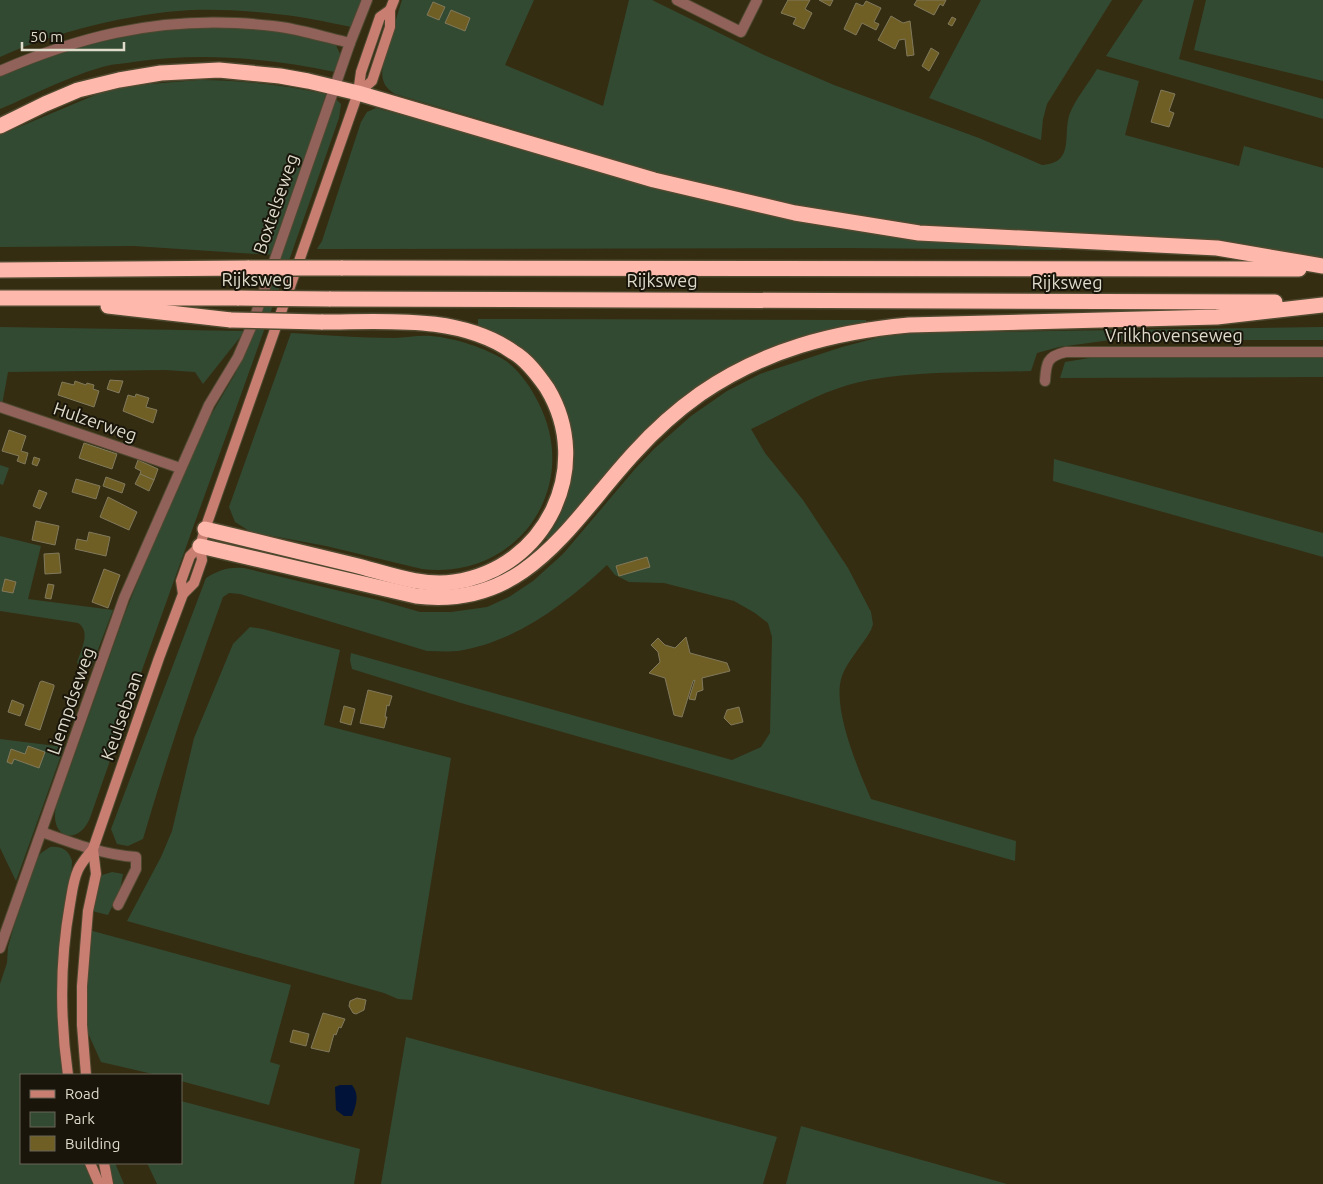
<svg xmlns="http://www.w3.org/2000/svg" width="1323" height="1184" font-family="Ubuntu,sans-serif">
<style>
.green{fill:#334a32}
.water{fill:#02133a}
.building{fill:#6f5f24;stroke:#81795c}
.lines{fill:none;stroke-linecap:round;stroke-linejoin:round}
.street-casing{stroke:#4f4930;stroke-width:12}
.secondary-casing{stroke:#4f4930;stroke-width:12}
.highway-casing{stroke:#4f4930;stroke-width:18}
.street{stroke:#91625a;stroke-width:10}
.secondary{stroke:#c97e72;stroke-width:10}
.highway{stroke:#ffb8ac;stroke-width:15}
.highway-bridge-casing{stroke:#4f4930;stroke-width:18;stroke-linecap:butt}
.highway-bridge{stroke:#ffb8ac;stroke-width:15}
.labels{text-anchor:middle;stroke-width:4;stroke-linejoin:round;paint-order:stroke}
.street-label{font-size:18px;fill:#dfdbcb;stroke:#19150a}
</style>
<rect width="100%" height="100%" fill="#342d12"/>
<!-- green -->
<g class="green">
<path d="M0,0H362L351,27C327,22 301,16 276,14C249,11 220,9 192,10C133,13 53,32 0,57Z"/>
<path d="M402,0H534L505,65L603,106L629,0H652L764,55L834,85L979,138L1042,165C1076,163 1062,134 1070,113C1076,98 1089,83 1097,69L1139,81L1125,135L1239,166L1244,146L1323,168V258H1292L1012,238L814,211L655,176L573,147L395,94C373,82 385,59 390,41C394,28 397,14 402,0Z"/>
<polygon points="981,0 1112,0 1047,104 1043,119 1041,140 929,98"/>
<polygon points="1143,0 1194,0 1179,59 1323,99 1323,119 1106,56"/>
<polygon points="1206,0 1323,0 1323,81 1194,50"/>
<path d="M194,26L276,30L335,43L341,56L335,72C268,58 201,52 133,62C122,64 110,64 99,68C65,78 33,95 0,109V74L58,51L129,34Z"/>
<path d="M199,80C242,80 284,85 326,94L273,255L134,246L0,247V135L107,90L150,84Z"/>
<path d="M336,99L341,104L339,118C258,352 171,584 90,818C78,847 49,838 56,807L125,613L144,566L208,420L235,374L255,331Z"/>
<polygon points="376,108 683,192 1062,246 1061,250 845,248 317,249 322,241 361,122 367,112"/>
<path d="M478,319L866,320V324L721,376L549,542L546,538C551,531 556,525 559,518C566,505 569,489 571,474C577,425 563,380 522,349C510,339 492,334 478,327Z"/>
<polygon points="0,327 245,331 203,384 195,372 165,370 8,372 2,405 0,405"/>
<path d="M1323,327V340H1111L1059,347L1037,353L1031,371C974,373 903,370 848,385C814,395 783,414 751,429L765,453L803,500L848,568L871,612L873,624L871,630C862,646 848,660 842,676C831,707 859,771 871,799L1016,841L1015,861L461,703L352,669L350,660L351,653L732,760L761,747L770,733L772,637L768,623L755,613L734,601L664,583L629,582L615,575L607,565C565,604 516,642 458,651C448,652 437,651 427,651L240,594L229,593L223,597C194,677 167,757 143,839L128,846L117,844L111,829L206,578C219,570 228,567 244,568L382,601L420,612H451L487,607L509,597L533,581L563,554L635,469L654,449L691,416L727,391L760,374L842,347L884,336L920,333Z"/>
<path d="M291,333C325,335 360,338 394,338C406,338 419,335 431,336C455,338 486,348 506,361C519,370 532,389 538,402C583,488 516,581 422,569L326,546L251,532L235,522L229,507Z"/>
<polygon points="1107,355 1323,355 1323,377 1060,378 1065,362"/>
<polygon points="1054,459 1323,533 1323,557 1053,481"/>
<polygon points="0,465 9,468 3,485 0,484"/>
<path d="M0,536L41,546L28,599L113,610L91,668L77,663C80,652 92,632 78,623L0,611Z"/>
<polygon points="250,627 263,629 340,650 324,725 451,758 412,1000 398,999 384,993 127,921 161,857 172,831 194,738 233,644"/>
<polygon points="0,739 64,747 16,881 0,848"/>
<path d="M50,847C61,846 69,850 72,861C72,881 64,902 62,922C56,973 56,1024 63,1075H21V1163H84L93,1184H0V984L7,963L8,947L14,926L38,857L41,853Z"/>
<polygon points="112,872 123,874 120,890 108,915 92,911 99,876"/>
<polygon points="89,930 291,985 270,1062 280,1065 269,1105 181,1081 181,1075 157,1075 101,1062 87,1031 86,983"/>
<polygon points="406,1037 777,1137 763,1184 381,1184"/>
<polygon points="181,1101 360,1149 354,1184 157,1184 147,1163 181,1163"/>
<polygon points="801,1126 1007,1184 786,1184"/>
<polygon points="108,1163 115,1163 124,1184 114,1184"/>
</g>
<!-- water -->
<path class="water" d="M340,1085H352C360,1095 356,1105 352,1116H344L336,1110L335,1087Z"/>
<!-- building -->
<g class="building">
<polygon points="788,0 810,0 805,9 812,13 804,29 793,24 796,18 781,13"/>
<polygon points="819,0 833,0 830,6"/>
<polygon points="917,0 946,0 943,6 940,4 934,15 914,5"/>
<polygon points="866,1 881,8 874,22 879,24 876,30 862,23 856,35 844,29 856,3 863,6"/>
<polygon points="433,2 445,7 439,20 427,15"/>
<polygon points="451,10 470,18 465,31 445,23"/>
<polygon points="891,16 903,23 910,21 914,55 907,56 905,39 899,40 895,49 878,40"/>
<polygon points="952,17 956,19 952,26 948,24"/>
<polygon points="931,48 939,53 929,71 922,66"/>
<polygon points="1161,90 1175,94 1169,111 1174,113 1169,127 1151,122"/>
<polygon points="110,380 123,381 119,393 107,389"/>
<polygon points="75,381 86,385 87,383 94,385 93,389 99,391 94,407 58,395 62,382 74,385"/>
<polygon points="136,394 149,398 146,407 157,410 153,423 123,411 128,395 135,397"/>
<polygon points="9,430 26,436 21,451 28,453 25,464 17,461 19,456 2,451"/>
<polygon points="84,443 117,454 112,469 79,458"/>
<polygon points="34,457 40,459 37,466 32,464"/>
<polygon points="138,460 158,469 154,480 140,474 141,471 135,468"/>
<polygon points="140,474 154,480 149,491 135,484"/>
<polygon points="106,477 125,484 122,493 103,486"/>
<polygon points="76,479 100,486 96,499 72,492"/>
<polygon points="39,490 47,493 40,509 33,506"/>
<polygon points="108,497 137,512 129,530 100,517"/>
<polygon points="36,521 59,526 55,545 32,540"/>
<polygon points="89,532 110,537 106,556 75,549 77,539 87,541"/>
<polygon points="59,553 61,573 45,574 44,554"/>
<polygon points="647,557 650,567 619,576 616,566"/>
<polygon points="104,569 120,575 108,608 92,602"/>
<polygon points="5,579 16,582 13,593 2,591"/>
<polygon points="48,584 54,585 51,599 45,598"/>
<polygon points="686,637 690,653 727,663 730,671 702,678 703,690 697,692 695,700 689,699 695,680 693,681 682,717 674,715 665,678 649,673 660,662 658,652 651,645 658,638 665,645 675,648"/>
<polygon points="42,681 54,685 54,687 40,730 25,725 40,682"/>
<polygon points="368,690 392,696 389,706 387,705 385,717 387,717 384,728 360,723"/>
<polygon points="12,700 24,705 20,716 8,712"/>
<polygon points="344,706 355,709 351,725 340,722"/>
<polygon points="739,707 743,722 731,725 724,718 727,710"/>
<polygon points="28,746 45,752 39,768 14,759 12,764 7,762 11,749 25,754"/>
<polygon points="357,998 366,1000 364,1010 356,1014 353,1013 349,1006 350,1001"/>
<polygon points="323,1013 345,1019 341,1028 339,1027 336,1035 334,1034 329,1052 311,1048"/>
<polygon points="293,1030 309,1034 306,1046 290,1042"/>
</g>
<g class="lines">
<!-- street casing -->
<g class="street-casing">
<g id="street">
<polyline points="677,0 741,32 757,0"/>
<path d="M0,71C78,37 152,19 237,23C254,24 271,25 287,28C308,32 329,38 350,43"/>
<path d="M1045,381C1046,363 1047,356 1066,352H1323"/>
<polyline points="0,407 180,468"/>
<path d="M42,832C72,843 104,855 136,857V869L118,905"/>
<polyline points="0,948 124,598 209,405 238,357 252,325 350,43 367,0"/>
</g>
</g>
<!-- secondary casing -->
<g class="secondary-casing">
<g id="secondary">
<polyline points="358,93 372,81 390,27 390,10 394,0"/>
<polyline points="183,594 194,583 202,560 200,546 205,529 358,93 361,72 380,17 390,10"/>
<path d="M68,1075C60,1019 60,960 70,904C72,893 73,881 78,870C81,863 88,855 93,849L159,658L183,594L181,581L190,556L200,546"/>
<polyline points="86,1075 82,1025 82,986 88,911 96,874 93,849"/>
<polyline points="90,1163 99,1184"/>
<polyline points="104,1163 108,1184"/>
</g>
</g>
<!-- highway casing -->
<g class="highway-casing">
<g id="highway">
<polyline points="0,126 45,104 78,90 119,80 161,73 219,70 280,76 308,81 358,93 654,180 795,213 919,233 1217,248 1323,266"/>
<polyline points="341,268 1299,269"/>
<polyline points="0,270 249,268"/>
<polyline points="0,298 239,298"/>
<polyline points="329,299 1275,302"/>
<polyline points="108,306 231,320"/>
<path d="M205,529C255,541 304,553 354,565C386,573 421,587 454,582C546,569 595,467 547,388C538,375 527,360 513,352C459,314 384,322 321,322"/>
<path d="M200,546L416,596C527,610 570,522 635,452C654,431 676,411 700,394C764,350 833,332 909,325L1217,317L1323,305"/>
</g>
</g>
<!-- street -->
<use href="#street" class="street"/>
<!-- secondary -->
<use href="#secondary" class="secondary"/>
<!-- highway -->
<use href="#highway" class="highway"/>
<!-- highway-bridge casing -->
<g class="highway-bridge-casing">
<g id="highway-bridge">
<polyline points="249,268 341,268"/>
<polyline points="239,298 329,299"/>
<polyline points="231,320 321,322"/>
</g>
</g>
<!-- highway-bridge -->
<use href="#highway-bridge" class="highway-bridge"/>
</g>
<g class="labels">
<!-- street labels -->
<g class="street-label">
<text transform="translate(276 204) rotate(-71)" y="6">Boxtelseweg</text>
<text x="257" y="286">Rijksweg</text>
<text x="662" y="287">Rijksweg</text>
<text x="1067" y="289">Rijksweg</text>
<text x="1174" y="342">Vrilkhovenseweg</text>
<text transform="translate(95 422) rotate(19)" y="6">Hulzerweg</text>
<text transform="translate(71 701) rotate(-71)" y="6">Liempdseweg</text>
<text transform="translate(122 716) rotate(-71)" y="6">Keulsebaan</text>
</g>
</g>
<!-- legend -->
<rect x="20" y="1074" width="162" height="90" fill="#19150a" stroke="#686457"/>
<rect x="30" y="1090" width="25" height="8" fill="#c97e72" stroke="#686457"/>
<text x="65" y="1099" font-size="15" fill="#dfdbcb">Road</text>
<rect x="30" y="1112" width="25" height="15" fill="#334a32" stroke="#686457"/>
<text x="65" y="1124" font-size="15" fill="#dfdbcb">Park</text>
<rect x="30" y="1136" width="25" height="15" fill="#6f5f24" stroke="#686457"/>
<text x="65" y="1149" font-size="15" fill="#dfdbcb">Building</text>
<!-- scale -->
<path d="M22 42v8h102v-8" fill="none" stroke="#dfdbcb" stroke-width="2.5"/>
<text x="30" y="42" font-size="15" fill="#dfdbcb" stroke="#19150a" stroke-width="4" paint-order="stroke">50 m</text>
</svg>
